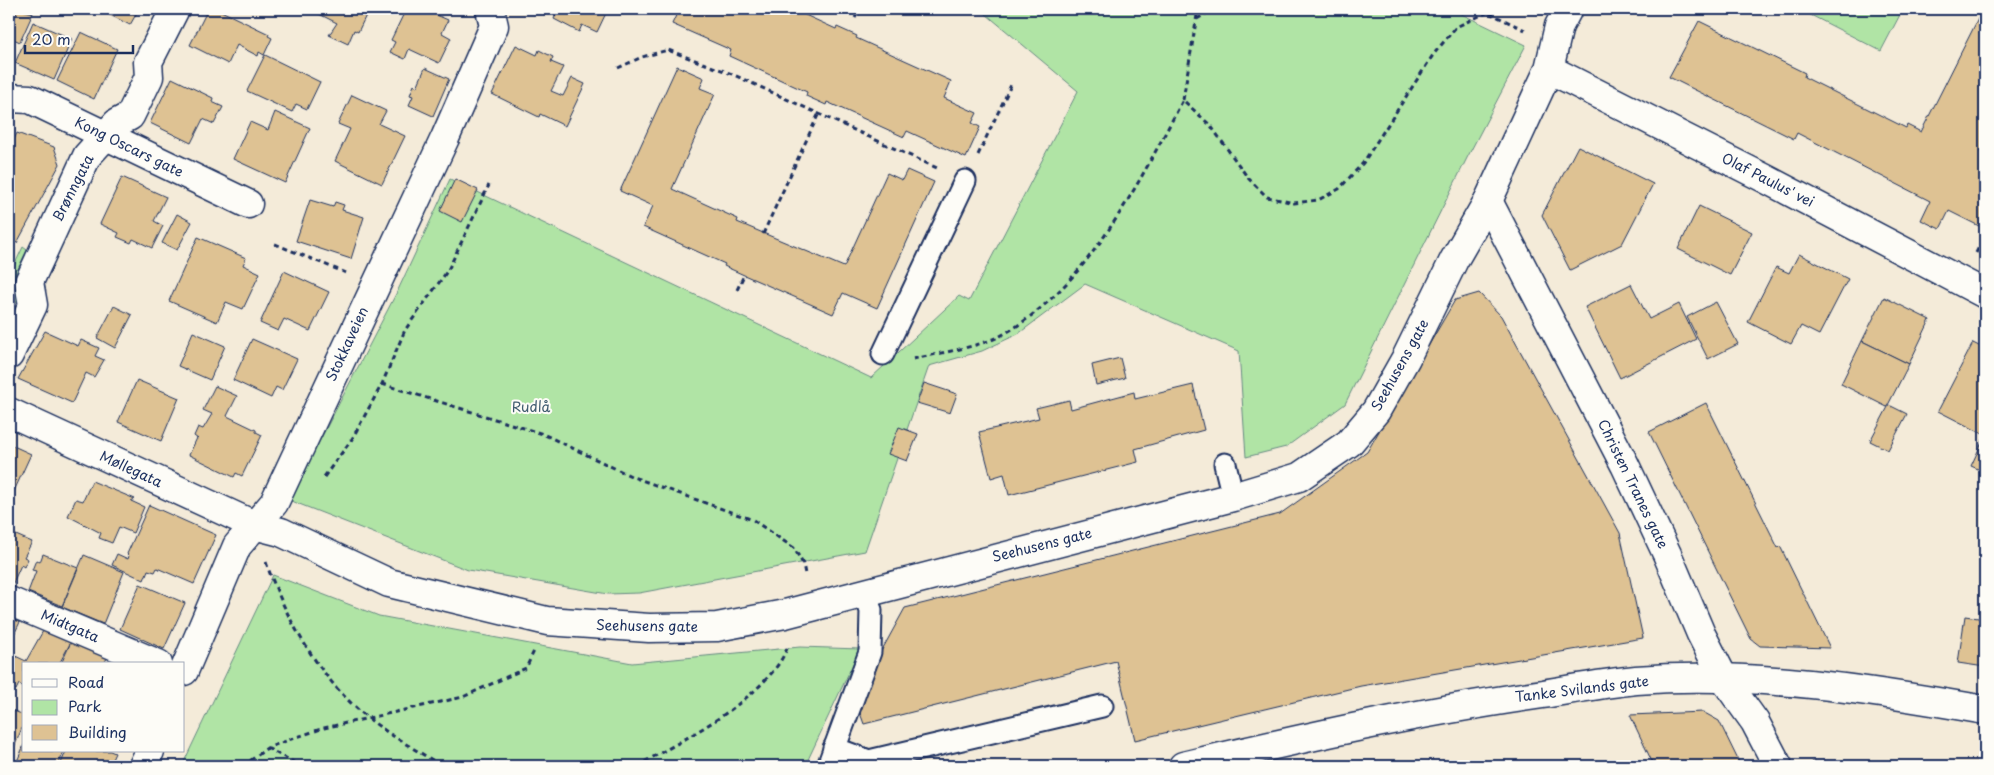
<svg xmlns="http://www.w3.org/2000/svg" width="1994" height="775" font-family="'Playpen Sans',sans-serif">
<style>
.green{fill:#b0e4a5;stroke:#668a82}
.building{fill:#dec293;stroke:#1b2f5e}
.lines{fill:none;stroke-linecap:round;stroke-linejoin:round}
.lane-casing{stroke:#1b2f5e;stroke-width:25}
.street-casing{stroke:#1b2f5e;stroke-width:31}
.secondary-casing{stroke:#1b2f5e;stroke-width:31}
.path{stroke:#1b2f5e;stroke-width:3;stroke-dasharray:5 4;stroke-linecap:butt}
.lane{stroke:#fdfcf7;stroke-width:21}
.street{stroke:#fdfcf7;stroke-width:28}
.secondary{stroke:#fdfcf7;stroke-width:28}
.labels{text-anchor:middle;stroke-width:4;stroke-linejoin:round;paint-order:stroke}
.street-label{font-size:14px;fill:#1b2f5e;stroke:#fdfcf7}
.park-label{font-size:14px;fill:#405c70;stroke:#fdfcf7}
</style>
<rect width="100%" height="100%" fill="#f4ebd9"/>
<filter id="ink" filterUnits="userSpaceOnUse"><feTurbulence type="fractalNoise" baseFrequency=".02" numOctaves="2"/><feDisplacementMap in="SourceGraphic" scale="10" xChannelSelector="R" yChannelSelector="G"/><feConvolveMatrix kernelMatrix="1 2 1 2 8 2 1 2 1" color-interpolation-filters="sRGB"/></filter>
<g filter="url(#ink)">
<!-- green -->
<g class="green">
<polygon points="980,9 1451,9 1526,45 1467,158 1345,404 1286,447 1246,457 1239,351 1085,284 1018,334 982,351 929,366 865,551 639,593 608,594 468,570 289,500 398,290 450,179 871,378 959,296 969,301 1078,91"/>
<polygon points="1799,9 1903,9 1881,51"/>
<polygon points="23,247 27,250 15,275 21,295 16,303 9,300 9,276"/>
<polygon points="273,575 379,616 632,663 800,647 860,649 805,766 182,766"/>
</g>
<!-- building -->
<g class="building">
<polygon points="18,9 33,13 20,42 9,37 9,30"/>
<polygon points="98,9 139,9 130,25"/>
<polygon points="208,9 217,9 269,34 268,36 272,38 264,55 259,52 258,56 237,45 228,64 190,45"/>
<polygon points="309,9 369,9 358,32 354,30 348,44 329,35 337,23"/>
<polygon points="406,9 423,9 448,20 442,33 451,38 439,63 409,49 405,59 390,52 395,42 391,40"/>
<polygon points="550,9 602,9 607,11 597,32 582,25 579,32 554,19 557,12"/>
<polygon points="679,9 792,9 836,29 837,27 857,36 856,38 951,81 944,98 977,113 972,123 980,127 966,158 907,131 904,137 827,102 826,105 806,96 807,92 729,56 731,50 672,24"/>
<polygon points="1983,9 1985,9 1985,142 1980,152 1985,155 1985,212 1979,226 1949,211 1940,229 1921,220 1930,201 1797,133 1794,139 1669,77 1699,21 1805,73 1804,77 1906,128 1907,125 1921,132"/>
<polygon points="33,22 72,39 54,80 15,63"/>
<polygon points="81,32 117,49 94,99 57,81"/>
<polygon points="516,45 537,55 539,50 553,57 551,62 563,67 551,91 563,96 572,78 585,84 565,126 540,114 539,117 492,94"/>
<polygon points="265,55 320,82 307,109 296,104 292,112 247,91"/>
<polygon points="677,66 704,78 700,88 715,94 672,189 738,219 737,222 844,267 887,173 902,180 907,170 934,182 877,308 843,293 833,314 744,275 724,266 725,264 643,227 653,206 620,191"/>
<polygon points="425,68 449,79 433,116 409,105 413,96 410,95 414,85 417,87"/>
<polygon points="172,78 213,98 212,102 223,107 214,124 203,119 191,143 150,123"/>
<polygon points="352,95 386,111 379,124 405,136 382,184 335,161 350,129 338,124"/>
<polygon points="275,112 310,128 285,183 233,159 250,122 268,130"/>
<polygon points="17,133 54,147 60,164 17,243 9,239 9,150"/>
<polygon points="1578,146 1653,184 1622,244 1570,270 1542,215"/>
<polygon points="122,177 166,197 154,221 163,226 152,248 133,239 131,243 117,237 119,233 100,224"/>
<polygon points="455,179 478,190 462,222 440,211"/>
<polygon points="310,200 333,207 335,202 344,205 342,210 364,217 351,259 296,241"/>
<polygon points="1699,206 1752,232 1730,275 1678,249"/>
<polygon points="177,214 192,222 177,250 162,243"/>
<polygon points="198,237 246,258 243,265 260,273 243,309 226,302 217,322 169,301"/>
<polygon points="1799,254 1848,279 1819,335 1801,326 1791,344 1748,322 1776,267 1789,273"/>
<polygon points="284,271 329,292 310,331 284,319 278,331 260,323"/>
<polygon points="1631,284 1649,319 1679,304 1696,339 1620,378 1585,307"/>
<polygon points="1479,293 1501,316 1620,533 1643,638 1361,686 1135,740 1116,661 864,724 855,699 905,608 1280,514 1367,452 1455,300"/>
<polygon points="1884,297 1930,320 1909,364 1862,341"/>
<polygon points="1716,302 1738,344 1708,359 1687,317"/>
<polygon points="114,306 132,315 115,348 97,338"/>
<polygon points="45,331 78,346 81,340 99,348 95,356 104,360 94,377 86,373 72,403 18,379"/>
<polygon points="193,332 225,346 210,380 178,366"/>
<polygon points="252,339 297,359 282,390 276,387 271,398 233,380"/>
<polygon points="1862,341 1909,364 1887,407 1841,384"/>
<polygon points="1973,343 1985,349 1985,435 1938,411"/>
<polygon points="1120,358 1125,378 1096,385 1092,365"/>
<polygon points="137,380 179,398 161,441 118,422"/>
<polygon points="924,383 957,394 950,413 917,403"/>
<polygon points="1193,385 1204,430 1135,449 1138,462 1009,495 1004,474 991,478 979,432 1039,418 1036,408 1069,400 1071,409 1134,392 1135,399"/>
<polygon points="215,386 237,396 227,416 256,430 256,432 262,435 242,476 236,473 234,477 189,455 197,438 198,439 194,436 198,427 203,429 212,414 203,410"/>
<polygon points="1706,403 1778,548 1780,546 1830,648 1760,646 1751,639 1649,432"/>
<polygon points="1889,405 1907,414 1888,450 1870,441"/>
<polygon points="899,427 918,434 907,461 888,454"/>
<polygon points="1984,438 1985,439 1985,472 1971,466"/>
<polygon points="9,444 31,454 9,502"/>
<polygon points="92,481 135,499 131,501 144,507 133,533 119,527 112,543 99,538 101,533 68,516 76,499 83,501"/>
<polygon points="149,505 216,535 194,584 157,568 155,572 148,570 144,580 112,565 117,554 128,559 129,556 127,554"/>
<polygon points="9,532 32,542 24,557 28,559 24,567 21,565 12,585 9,583"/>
<polygon points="43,554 78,568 62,606 28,592 36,571 32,570 36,560 40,562"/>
<polygon points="84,555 124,572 103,624 62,607"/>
<polygon points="140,584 185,603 164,649 120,629"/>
<polygon points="1965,616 1985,619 1985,667 1958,663"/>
<polygon points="9,618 20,622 9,645"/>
<polygon points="43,631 71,642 59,664 24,664 24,687 19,684 16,690 9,687 9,661 11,654 26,661"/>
<polygon points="71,642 107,658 104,664 61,664"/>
<polygon points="9,709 24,715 24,723 9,760"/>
<polygon points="1703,712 1719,721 1741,766 1654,766 1630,715"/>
<polygon points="24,745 24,751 64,751 58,766 15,766"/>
<polygon points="1982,746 1985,746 1985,766 1978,766"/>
<polygon points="66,751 110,751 115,753 109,766 60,766"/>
<polygon points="1812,762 1848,766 1814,766"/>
</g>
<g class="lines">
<!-- lane casing -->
<g class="lane-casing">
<g id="lane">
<polyline points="883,354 965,181"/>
<polyline points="1225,464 1233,497"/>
<polyline points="834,748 869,761 1102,706"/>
<polyline points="828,766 870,652 871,610 862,592"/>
</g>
</g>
<!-- street casing -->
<g class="street-casing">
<g id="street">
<polyline points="1549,69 1764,178 1985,294"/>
<polyline points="9,98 30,99 248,204"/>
<polyline points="1488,201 1625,465 1667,554 1701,634 1724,679 1755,722 1778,766"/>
<polyline points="9,355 33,305 29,282 87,156 117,123 130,116 149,77 148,62 175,9"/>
<polyline points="9,412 254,525 281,532 389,583 547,621 649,628 717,627 785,614 1233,497 1299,477 1349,443 1376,411 1406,358 1454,260 1488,201 1549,69 1559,26 1568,9"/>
<polyline points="9,601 158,664"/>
</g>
</g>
<!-- secondary casing -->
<g class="secondary-casing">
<g id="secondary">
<polyline points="184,671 237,546 274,503 445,138 494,26 490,9"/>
<polyline points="143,766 150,751"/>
<path d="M1183,766C1303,738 1422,711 1543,694C1574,689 1605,683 1636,680C1753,671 1871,690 1985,710"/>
</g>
</g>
<!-- path -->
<g class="path">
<polyline points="1481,9 1525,30"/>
<polyline points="855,18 860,9"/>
<polyline points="1197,19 1214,9"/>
<polyline points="618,68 642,57 668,50 732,74 939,169"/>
<polyline points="1183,100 1198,9"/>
<polyline points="978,155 1011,85"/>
<polyline points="763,234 819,113"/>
<polyline points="275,244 346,273"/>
<polyline points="1976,253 1985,235"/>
<polyline points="737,290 744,275"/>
<path d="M913,359C936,354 983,346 1002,335C1088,287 1138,184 1183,100L1211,126L1248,178L1267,197L1294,203L1318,200L1339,189L1363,163L1433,55L1456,27L1488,12"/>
<polyline points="382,384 543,434 633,477 753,520 794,548 803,564 805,574"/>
<polyline points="324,477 352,439 382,384 405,330 448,270 489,185"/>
<path d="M266,562C282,610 312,664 348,700C374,727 410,746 442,766"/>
<polyline points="267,748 301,766"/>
<polyline points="243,766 267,748 294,738 324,728 463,697 526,668 534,651"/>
<path d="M637,766C683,740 769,697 788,646"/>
</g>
<!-- lane -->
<use href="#lane" class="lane"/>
<!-- street -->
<use href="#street" class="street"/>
<!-- secondary -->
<use href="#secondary" class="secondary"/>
</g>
</g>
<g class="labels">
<!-- street labels -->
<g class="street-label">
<text transform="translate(129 147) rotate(26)" y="5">Kong Oscars gate</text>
<text transform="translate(1768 180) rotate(27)" y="5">Olaf Paulus' vei</text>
<text transform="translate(73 188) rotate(-63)" y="5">Brønngata</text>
<text transform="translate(347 344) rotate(-65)" y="5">Stokkaveien</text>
<text transform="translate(1400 365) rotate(-61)" y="5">Seehusens gate</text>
<text transform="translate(131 469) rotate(25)" y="5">Møllegata</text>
<text transform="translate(1633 484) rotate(64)" y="5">Christen Tranes gate</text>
<text transform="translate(1042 545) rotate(-14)" y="5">Seehusens gate</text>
<text transform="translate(70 626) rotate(23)" y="5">Midtgata</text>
<text transform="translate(647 626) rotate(1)" y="5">Seehusens gate</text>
<text transform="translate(1582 689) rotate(-7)" y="5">Tanke Svilands gate</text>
</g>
<!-- park labels -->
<g class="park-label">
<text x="531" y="412">Rudlå</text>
</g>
</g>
<!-- margin -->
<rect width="1994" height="775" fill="none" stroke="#fdfcf7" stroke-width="30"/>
<rect x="15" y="15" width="1964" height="745" fill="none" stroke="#1b2f5e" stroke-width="2" filter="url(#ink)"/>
<!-- legend -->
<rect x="22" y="662" width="162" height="90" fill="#fdfcf7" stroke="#a3aaba"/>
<rect x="32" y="679" width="25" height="8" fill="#fdfcf7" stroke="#a3aaba"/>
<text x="68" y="688" font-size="15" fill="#1b2f5e">Road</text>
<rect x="32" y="700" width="25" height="15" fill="#b0e4a5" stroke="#a3aaba"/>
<text x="68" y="712" font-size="15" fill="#1b2f5e">Park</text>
<rect x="32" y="725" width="25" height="15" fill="#dec293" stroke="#a3aaba"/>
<text x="68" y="738" font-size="15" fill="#1b2f5e">Building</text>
<!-- scale -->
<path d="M25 45v8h108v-8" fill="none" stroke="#1b2f5e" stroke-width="2.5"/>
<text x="32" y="45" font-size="15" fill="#1b2f5e" stroke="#fdfcf7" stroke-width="4" paint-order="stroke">20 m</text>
</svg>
